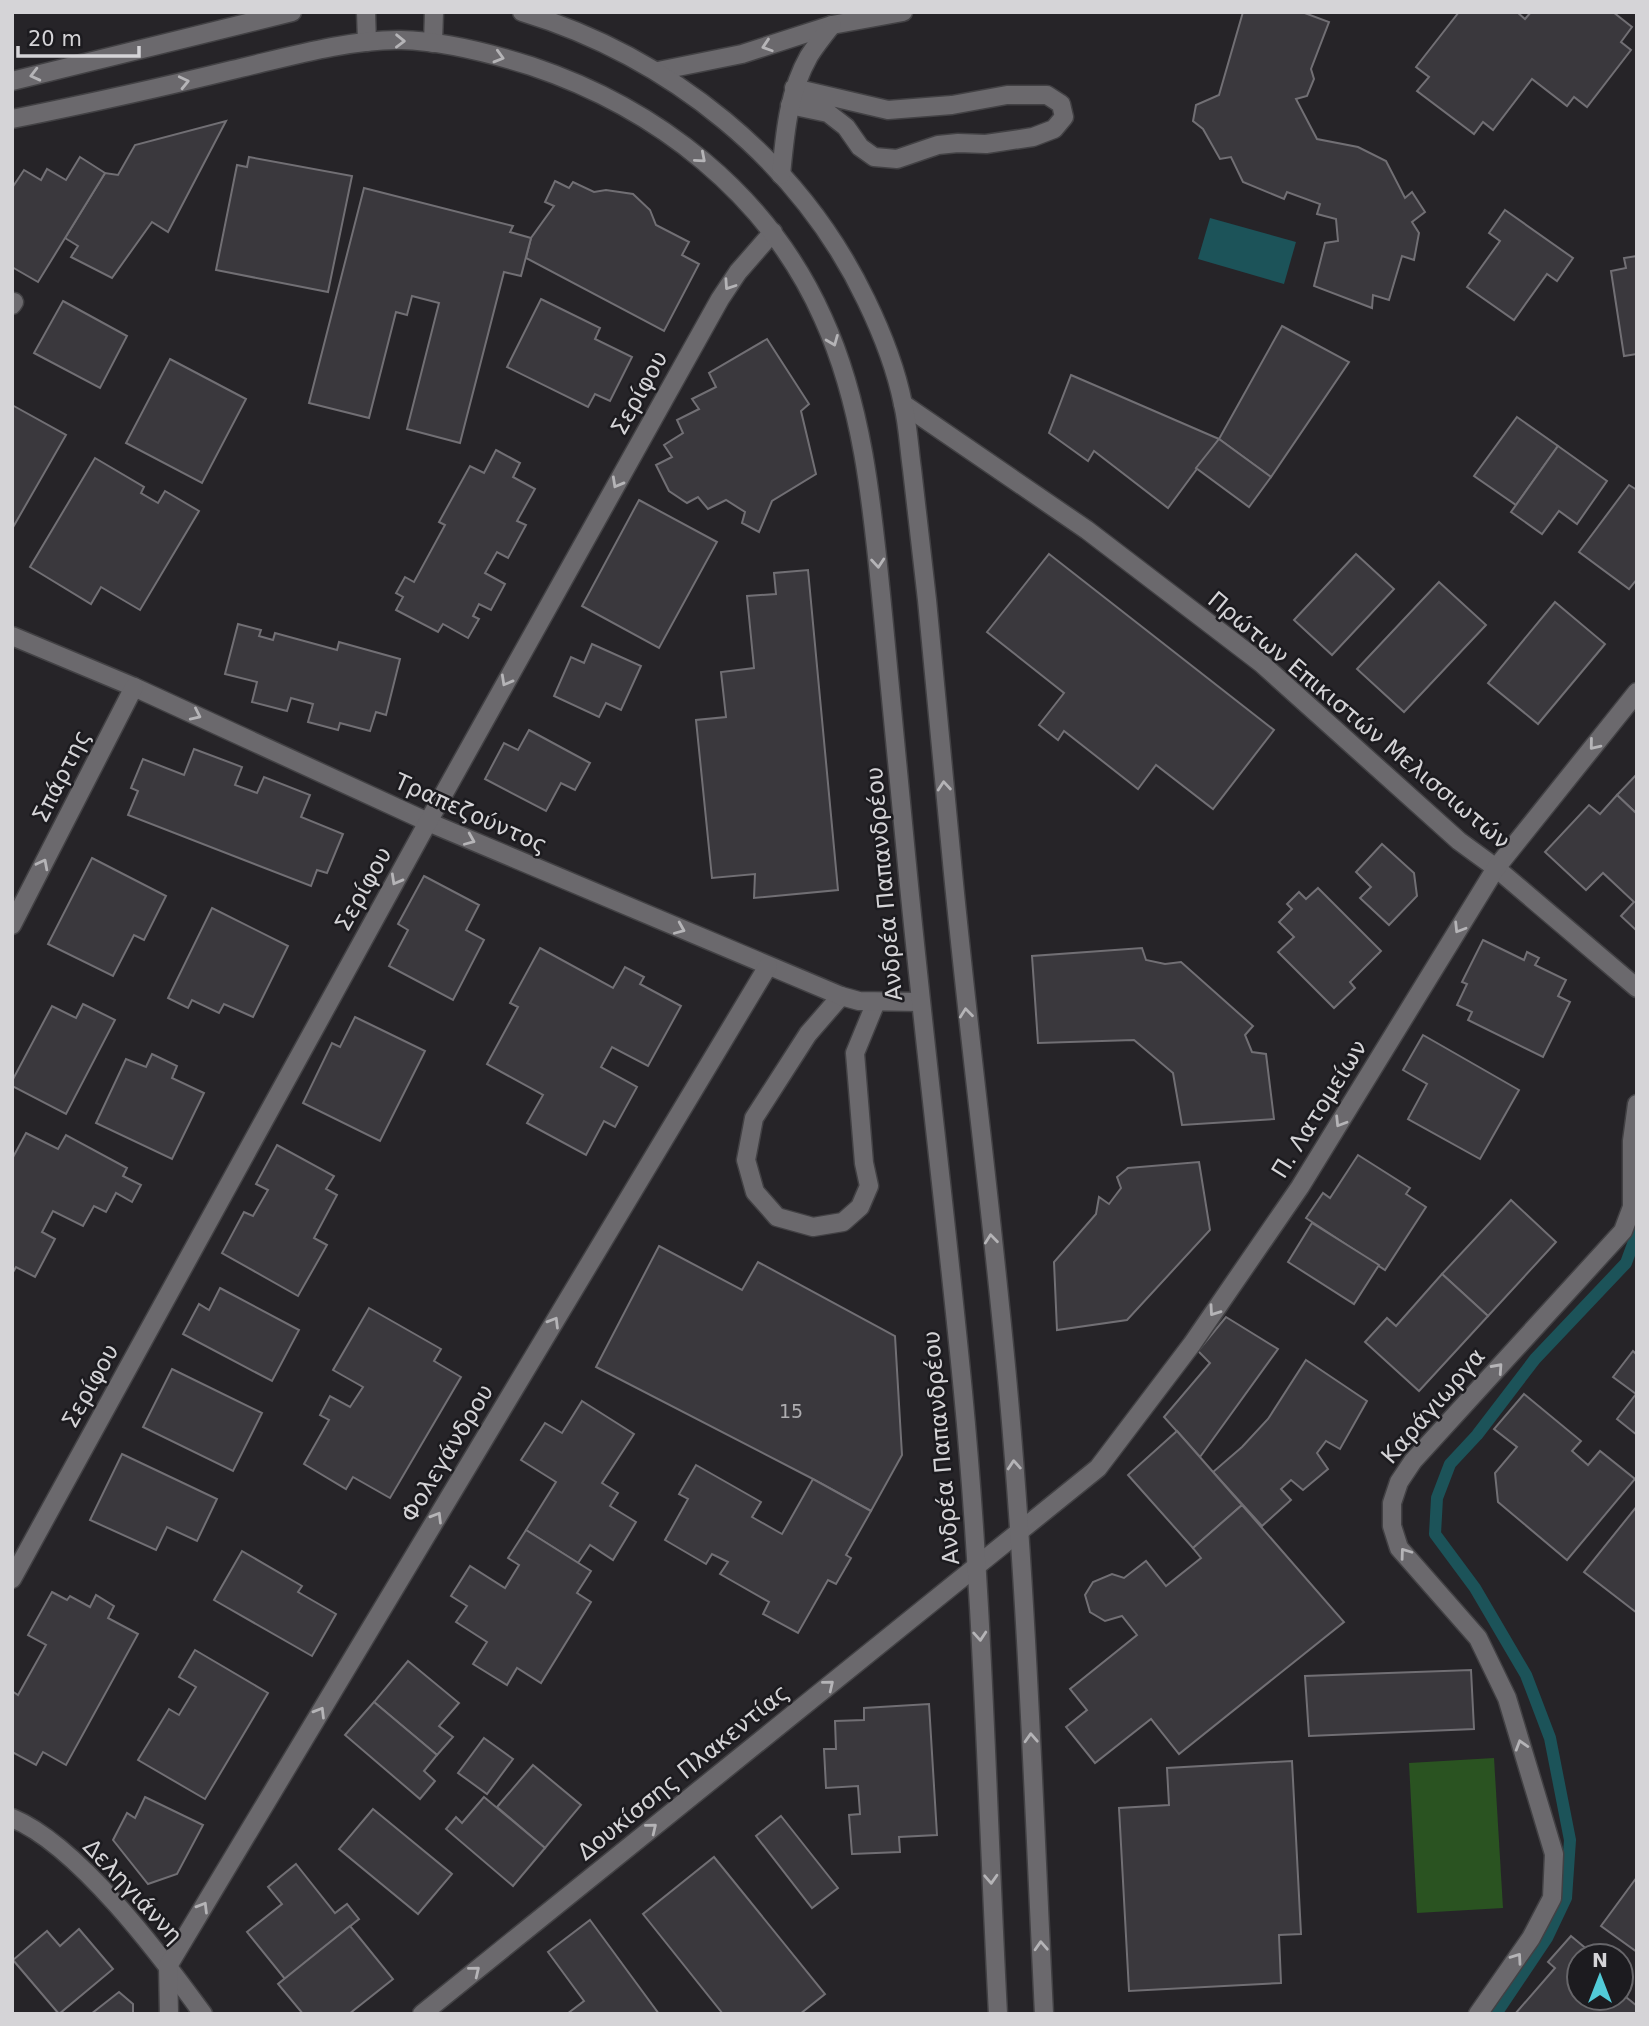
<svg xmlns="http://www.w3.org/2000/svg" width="1649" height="2026" font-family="'DejaVu Sans',sans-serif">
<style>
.green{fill:#2a5321}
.water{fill:#1c5359}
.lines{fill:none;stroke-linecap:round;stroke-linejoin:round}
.stream{stroke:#1c5359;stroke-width:12}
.building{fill:#3a383d;stroke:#716f74;stroke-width:2}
.lane-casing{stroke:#424144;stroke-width:21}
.street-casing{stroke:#424144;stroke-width:21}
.secondary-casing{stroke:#424144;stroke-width:21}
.lane{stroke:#6b696d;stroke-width:18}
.street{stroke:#6b696d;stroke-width:18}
.secondary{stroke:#6b696d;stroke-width:18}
.oneway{stroke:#b5b4b7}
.labels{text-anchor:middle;stroke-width:5;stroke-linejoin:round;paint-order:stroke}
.number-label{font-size:19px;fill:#aeadb0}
.street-label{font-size:23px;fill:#d5d4d7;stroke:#1c1b1f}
</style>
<rect width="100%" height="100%" fill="#262428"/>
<!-- green -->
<polygon class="green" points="1494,1758 1503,1908 1417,1913 1409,1763"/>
<!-- water -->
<polygon class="water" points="1210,218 1296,242 1284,284 1198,259"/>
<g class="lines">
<!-- stream -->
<polyline class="stream" points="1496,2014 1547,1938 1566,1898 1570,1840 1550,1738 1526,1675 1475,1588 1435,1534 1437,1498 1450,1464 1477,1435 1535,1359 1626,1263 1637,1233"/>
</g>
<!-- building -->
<g class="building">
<polygon points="1243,12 1302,12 1329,22 1311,69 1314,79 1307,96 1296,99 1317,139 1358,147 1386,161 1405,198 1412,192 1425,212 1412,222 1419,233 1414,260 1402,256 1389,300 1373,295 1372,308 1314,286 1325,243 1338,241 1336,219 1317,214 1320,204 1287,192 1284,199 1243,182 1231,157 1220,159 1203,129 1193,121 1196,105 1219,95"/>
<polygon points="1459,12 1517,12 1525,19 1531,12 1613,12 1632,27 1621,42 1631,50 1587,107 1574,97 1567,106 1532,79 1493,130 1483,122 1474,134 1417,91 1429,77 1416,67"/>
<polygon points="226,121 168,232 152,222 112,278 71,257 78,246 65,238 105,173 118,175 135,145"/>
<polygon points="80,157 105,173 38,282 12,267 12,188 24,170 41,180 47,169 66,180"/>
<polygon points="249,157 352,176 328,292 216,270 237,165 247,167"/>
<polygon points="555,181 569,188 573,182 594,192 606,190 633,194 650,210 656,225 689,242 682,255 699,264 664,331 526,258 531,238 554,206 545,202"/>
<polygon points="364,188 513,226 510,232 531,238 521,276 504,272 460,443 407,429 439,303 412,296 407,315 396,312 369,418 309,403"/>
<polygon points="1505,210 1573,258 1557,281 1547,274 1514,320 1467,287 1500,241 1489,233"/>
<polygon points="1637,256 1637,354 1624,356 1611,271 1626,268 1624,258"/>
<polygon points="541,299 600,328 595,339 632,357 610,401 595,394 588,407 507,367"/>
<polygon points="63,301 127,336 100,388 34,353"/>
<polygon points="1282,326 1349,362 1271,477 1219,439"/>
<polygon points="767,339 809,404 801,411 816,474 772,501 759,532 742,523 745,512 726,500 708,509 698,497 687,503 669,491 656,465 672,457 664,445 683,433 677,420 699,409 692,399 716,387 709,373"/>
<polygon points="170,359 246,399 202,483 126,443"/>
<polygon points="1071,375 1219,439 1168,508 1094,451 1088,461 1049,433"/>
<polygon points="12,405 66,435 12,529"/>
<polygon points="1517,417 1558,446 1516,505 1474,476"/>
<polygon points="1219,439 1271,477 1249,507 1196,468"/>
<polygon points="1558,446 1607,481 1577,524 1559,511 1542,534 1511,512"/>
<polygon points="496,450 520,463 513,477 535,489 517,521 526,525 508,558 497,552 485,573 505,584 491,610 479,604 473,616 479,619 468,638 443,624 438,632 396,610 403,597 396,593 405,577 414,582 445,525 439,522 470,466 484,473"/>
<polygon points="95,458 144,487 141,493 158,503 165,491 199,511 140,610 101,587 91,604 30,567"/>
<polygon points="1629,485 1637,490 1637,579 1629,589 1579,552"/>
<polygon points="639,500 717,542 659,648 582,606"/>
<polygon points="1049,554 1274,730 1213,809 1156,765 1138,789 1064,731 1058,740 1039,725 1064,693 987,632"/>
<polygon points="1356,554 1394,589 1332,655 1294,620"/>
<polygon points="808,570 838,890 754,898 755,874 712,878 696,720 726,717 721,672 754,668 747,596 776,594 774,573"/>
<polygon points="1439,582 1486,625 1404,712 1357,669"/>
<polygon points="1555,602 1605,644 1538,724 1488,683"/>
<polygon points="238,624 261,630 259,636 273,640 275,633 337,650 339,642 400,659 386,715 376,712 370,731 340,723 338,730 308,722 313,704 291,698 287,711 252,702 257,682 225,674"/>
<polygon points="592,644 641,666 621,710 606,703 599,717 554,696 571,657 584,663"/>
<polygon points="529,730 590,763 575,790 561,783 546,811 485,779 504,743 518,750"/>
<polygon points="194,749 242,767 235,785 257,793 264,777 310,795 301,817 343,834 327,873 317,870 311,886 128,815 138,791 131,788 143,759 184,775"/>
<polygon points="1637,774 1637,814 1617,795"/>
<polygon points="1617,795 1637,814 1637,931 1621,916 1634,902 1603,873 1586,890 1545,852 1589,805 1600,814"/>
<polygon points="1382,844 1414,873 1417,896 1389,925 1360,898 1371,887 1356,872"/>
<polygon points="92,858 166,896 144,940 134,935 113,976 48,944"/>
<polygon points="424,876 479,905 466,930 484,940 453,1000 389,966 408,930 398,924"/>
<polygon points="1318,888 1381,951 1350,982 1355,988 1334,1008 1278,952 1294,937 1279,922 1292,909 1287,904 1299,892 1306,899"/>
<polygon points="212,908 288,946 253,1017 224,1004 219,1013 192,1000 188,1008 168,998"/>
<polygon points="1483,940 1524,960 1527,952 1539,958 1535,965 1566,980 1558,996 1570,1002 1543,1057 1468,1020 1472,1012 1457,1005 1467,984 1462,982"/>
<polygon points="540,948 613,988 625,967 644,977 640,984 681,1006 648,1066 612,1047 601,1067 637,1087 615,1127 604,1121 586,1155 527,1123 543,1095 487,1064 518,1007 510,1003"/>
<polygon points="1142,948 1146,960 1165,964 1181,962 1253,1026 1245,1035 1252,1052 1266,1054 1274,1119 1182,1125 1173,1073 1134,1040 1038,1043 1032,956"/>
<polygon points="83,1004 115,1020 66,1114 12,1086 12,1081 52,1006 76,1018"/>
<polygon points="355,1017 425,1051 380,1141 303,1103 332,1043 340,1047"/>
<polygon points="1423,1035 1519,1090 1480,1159 1408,1119 1427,1084 1403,1070"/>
<polygon points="152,1054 177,1066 172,1078 204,1093 172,1159 96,1123 126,1059 146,1067"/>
<polygon points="26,1133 58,1149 66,1135 127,1168 123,1176 141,1185 132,1202 116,1193 106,1212 94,1206 83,1226 53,1211 42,1232 55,1239 35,1277 16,1267 12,1274 12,1159"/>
<polygon points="277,1145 334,1176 326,1189 337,1195 314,1238 327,1245 298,1296 222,1253 244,1212 253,1216 268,1190 256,1184"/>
<polygon points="1358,1155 1410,1188 1406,1194 1426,1207 1385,1270 1306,1218 1323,1193 1330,1198"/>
<polygon points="1199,1162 1210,1230 1127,1320 1057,1330 1054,1262 1096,1214 1099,1197 1109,1204 1121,1188 1117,1177 1128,1168"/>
<polygon points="1511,1200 1556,1242 1488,1316 1442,1274"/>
<polygon points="1312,1223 1379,1265 1354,1304 1288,1262"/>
<polygon points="659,1246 742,1290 758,1262 895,1336 902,1455 871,1511 813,1479 596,1367"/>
<polygon points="1442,1274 1488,1316 1419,1391 1365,1342 1387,1318 1396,1326"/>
<polygon points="220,1288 299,1330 272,1381 183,1334 199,1304 209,1310"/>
<polygon points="369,1308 441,1349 434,1361 461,1377 390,1498 353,1477 346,1489 304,1464 329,1420 320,1415 330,1396 350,1407 363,1387 333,1370"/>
<polygon points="1226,1317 1278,1349 1200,1457 1164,1417 1210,1363 1198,1351"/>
<polygon points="1633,1351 1637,1355 1637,1435 1617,1419 1636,1394 1613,1377"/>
<polygon points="1306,1360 1367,1401 1340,1449 1326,1441 1317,1453 1328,1469 1303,1490 1291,1480 1281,1489 1291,1500 1262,1526 1213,1472 1242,1447 1268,1419"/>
<polygon points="172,1369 262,1413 233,1471 143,1427"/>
<polygon points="1524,1394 1581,1441 1572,1451 1588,1465 1600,1451 1635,1479 1567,1560 1498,1502 1495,1473 1517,1447 1494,1429"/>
<polygon points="582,1401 634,1434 602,1483 618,1493 610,1506 636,1522 613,1560 590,1545 578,1563 526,1530 556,1482 521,1460 545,1423 562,1433"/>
<polygon points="1177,1431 1242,1505 1193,1548 1128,1475"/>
<polygon points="122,1454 217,1499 197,1541 167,1527 156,1550 90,1520"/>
<polygon points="696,1465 761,1502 752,1517 782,1534 813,1479 871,1511 846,1555 851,1558 836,1584 828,1580 798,1633 763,1614 769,1602 720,1574 728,1562 712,1554 706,1564 665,1540 688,1499 679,1494"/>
<polygon points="1242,1505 1344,1622 1179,1754 1151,1719 1095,1763 1066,1727 1087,1710 1070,1689 1137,1635 1122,1616 1105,1621 1090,1612 1085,1595 1093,1582 1112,1574 1124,1578 1146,1561 1166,1586 1201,1558 1193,1548"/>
<polygon points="1637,1506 1637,1613 1584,1572"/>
<polygon points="526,1530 591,1571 577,1593 591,1602 541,1683 517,1668 507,1685 473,1664 487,1642 456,1622 467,1606 451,1596 470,1566 505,1588 519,1565 508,1558"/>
<polygon points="242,1551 302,1586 298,1592 336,1614 312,1656 214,1600"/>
<polygon points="52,1592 67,1600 70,1596 90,1607 96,1595 114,1606 108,1618 138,1634 66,1765 43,1752 36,1765 12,1752 12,1691 18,1695 46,1645 28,1635"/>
<polygon points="195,1650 268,1693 205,1799 138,1760 169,1709 179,1715 196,1687 179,1677"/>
<polygon points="408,1661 459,1703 439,1726 453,1737 437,1755 374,1702"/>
<polygon points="1471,1670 1474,1729 1309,1736 1305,1676"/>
<polygon points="374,1702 437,1755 424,1771 435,1781 420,1799 345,1735"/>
<polygon points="929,1704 937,1835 899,1837 900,1852 852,1854 849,1815 860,1814 858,1786 826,1788 824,1749 836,1749 835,1721 864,1720 864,1708"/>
<polygon points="484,1738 513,1759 487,1794 458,1773"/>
<polygon points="1292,1761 1301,1934 1279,1935 1281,1983 1129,1991 1119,1808 1169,1805 1167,1768"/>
<polygon points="533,1765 581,1805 545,1848 497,1807"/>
<polygon points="145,1797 203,1825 177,1874 148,1884 113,1840 127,1813 135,1818"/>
<polygon points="484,1797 545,1848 513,1886 446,1829 456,1817 462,1823"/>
<polygon points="373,1809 452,1874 418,1914 339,1849"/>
<polygon points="781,1816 838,1888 812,1908 756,1836"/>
<polygon points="714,1857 825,1994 800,2014 723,2014 643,1914"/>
<polygon points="296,1864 335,1913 347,1904 359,1919 285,1979 247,1932 282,1904 268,1887"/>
<polygon points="1637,1877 1637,1952 1601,1926"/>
<polygon points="590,1920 659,2014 567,2014 584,2001 548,1952"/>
<polygon points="350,1926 393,1979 349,2014 303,2014 278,1984"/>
<polygon points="79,1929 113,1969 59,2014 13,1960 47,1931 60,1946"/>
<polygon points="1571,1936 1595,1956 1579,1956 1579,1998 1621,1998 1621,1993 1637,2006 1637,2014 1515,2014 1555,1968 1548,1962"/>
<polygon points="119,1992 133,2004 133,2014 91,2014"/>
</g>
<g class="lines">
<!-- lane casing -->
<g class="lane-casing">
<g id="lane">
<polyline points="790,105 828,113 846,127 860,147 874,157 897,159 938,145 958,143 986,144 1033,137 1054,129 1064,117 1061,104 1047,95 1007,95 952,105 888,110 794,88"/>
<polyline points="12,305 14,302"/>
<polyline points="841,996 808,1034 754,1118 746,1160 755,1192 777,1217 813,1227 843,1222 860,1207 869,1186 864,1163 855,1053 876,1002"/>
</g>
</g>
<!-- street casing -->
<g class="street-casing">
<g id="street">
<polyline points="658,71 742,54 832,25 903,12"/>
<polyline points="903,404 1087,530 1261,663 1459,841 1496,868 1637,988"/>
<polyline points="12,636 134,687 428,822 841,996 859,1001 920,1002"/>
<polyline points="12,925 134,687"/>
<polyline points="12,1579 428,822 720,299 738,272 773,232"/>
<path d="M12,1818C78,1845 161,1956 203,2014"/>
<polyline points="169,2014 168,1966 768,966"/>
<polyline points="422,2014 1098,1468 1192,1344 1300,1187 1496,868 1637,692"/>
<polyline points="1478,2014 1531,1938 1552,1898 1554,1854 1507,1698 1478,1638 1399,1548 1392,1526 1392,1503 1399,1482 1413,1461 1623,1231 1632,1207 1632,1141 1637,1104"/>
</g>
</g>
<!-- secondary casing -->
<g class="secondary-casing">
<g id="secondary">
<polyline points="366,12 367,42"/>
<path d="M522,12C670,57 799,160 866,300C882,333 896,369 903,404C908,425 909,448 912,469C917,513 922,557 927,600C935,684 943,768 951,852C968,1035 993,1216 1009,1399C1027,1603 1034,1809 1044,2014"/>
<polyline points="433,43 434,12"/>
<polyline points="12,81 292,12"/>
<path d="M12,119C86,104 159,88 232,70C284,58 348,39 401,40C444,41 490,53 531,66C657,108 768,194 823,318C865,410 873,515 883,615C891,698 899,782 907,865C924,1041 946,1216 963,1392C983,1599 987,1807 998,2014"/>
<path d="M781,175C785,133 788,93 809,56C816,45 824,35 832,25"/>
</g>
</g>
<!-- lane -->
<use href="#lane" class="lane"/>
<!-- street -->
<use href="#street" class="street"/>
<!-- secondary -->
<use href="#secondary" class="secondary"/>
</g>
<!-- one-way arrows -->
<defs><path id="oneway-chevron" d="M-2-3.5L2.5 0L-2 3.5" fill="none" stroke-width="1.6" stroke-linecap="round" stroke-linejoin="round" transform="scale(1.75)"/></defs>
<g class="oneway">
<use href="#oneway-chevron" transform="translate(400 41) rotate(1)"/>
<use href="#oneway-chevron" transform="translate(767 46) rotate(162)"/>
<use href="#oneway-chevron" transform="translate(499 57) rotate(16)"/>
<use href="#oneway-chevron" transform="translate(35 75) rotate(166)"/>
<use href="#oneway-chevron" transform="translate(184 82) rotate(-13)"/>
<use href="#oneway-chevron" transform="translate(701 158) rotate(41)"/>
<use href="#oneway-chevron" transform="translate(729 285) rotate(124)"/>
<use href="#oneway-chevron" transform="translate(833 341) rotate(68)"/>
<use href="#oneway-chevron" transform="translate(617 483) rotate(119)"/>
<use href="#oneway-chevron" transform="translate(878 563) rotate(85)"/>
<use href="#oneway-chevron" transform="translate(506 681) rotate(119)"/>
<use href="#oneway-chevron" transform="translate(196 715) rotate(25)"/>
<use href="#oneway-chevron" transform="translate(1594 745) rotate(129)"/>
<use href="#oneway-chevron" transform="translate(944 786) rotate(-95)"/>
<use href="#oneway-chevron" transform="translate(470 840) rotate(23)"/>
<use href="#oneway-chevron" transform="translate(43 864) rotate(-63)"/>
<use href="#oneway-chevron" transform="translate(396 880) rotate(119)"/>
<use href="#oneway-chevron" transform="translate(1459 928) rotate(122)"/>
<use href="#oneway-chevron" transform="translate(680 929) rotate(23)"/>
<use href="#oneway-chevron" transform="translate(966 1013) rotate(-96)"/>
<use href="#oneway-chevron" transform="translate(1340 1122) rotate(122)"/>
<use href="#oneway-chevron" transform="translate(991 1239) rotate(-96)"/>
<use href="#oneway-chevron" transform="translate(1214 1311) rotate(125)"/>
<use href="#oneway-chevron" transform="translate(554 1322) rotate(-59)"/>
<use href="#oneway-chevron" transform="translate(1498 1368) rotate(-48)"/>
<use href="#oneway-chevron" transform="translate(1014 1465) rotate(-94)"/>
<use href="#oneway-chevron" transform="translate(437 1517) rotate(-59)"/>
<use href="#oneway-chevron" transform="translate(1405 1553) rotate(-126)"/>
<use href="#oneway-chevron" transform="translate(980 1636) rotate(86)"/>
<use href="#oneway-chevron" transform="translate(829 1685) rotate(-39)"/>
<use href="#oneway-chevron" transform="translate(320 1712) rotate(-59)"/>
<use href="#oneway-chevron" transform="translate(1031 1738) rotate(-93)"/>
<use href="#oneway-chevron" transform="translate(1521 1745) rotate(-107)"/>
<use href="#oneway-chevron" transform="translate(652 1828) rotate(-39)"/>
<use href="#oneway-chevron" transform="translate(991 1879) rotate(87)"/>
<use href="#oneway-chevron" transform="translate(203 1907) rotate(-59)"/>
<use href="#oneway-chevron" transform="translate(1041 1946) rotate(-93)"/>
<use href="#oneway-chevron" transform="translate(1517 1958) rotate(-55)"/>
<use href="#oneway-chevron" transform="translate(475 1971) rotate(-39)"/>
</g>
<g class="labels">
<!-- number labels -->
<g class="number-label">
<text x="791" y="1418">15</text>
</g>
<!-- street labels -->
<g class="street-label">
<text transform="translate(639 393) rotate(-61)" y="8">Σερίφου</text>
<text transform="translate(1359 720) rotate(40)" y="8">Πρώτων Επικιστών Μελισσιωτών</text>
<text transform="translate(61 776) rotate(-63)" y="8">Σπάρτης</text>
<text transform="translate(471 813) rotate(24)" y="8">Τραπεζούντος</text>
<text transform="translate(884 884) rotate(-95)" y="8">Ανδρέα Παπανδρέου</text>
<text transform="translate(363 889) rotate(-61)" y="8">Σερίφου</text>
<text transform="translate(1319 1109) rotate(-58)" y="8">Π. Λατομείων</text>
<text transform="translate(90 1386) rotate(-61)" y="8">Σερίφου</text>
<text transform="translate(1433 1406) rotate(-49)" y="8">Καράγιωργα</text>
<text transform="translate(941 1448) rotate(-95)" y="8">Ανδρέα Παπανδρέου</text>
<text transform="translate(447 1453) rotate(-59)" y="8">Φολεγάνδρου</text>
<text transform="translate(683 1772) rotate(-39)" y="8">Δουκίσσης Πλακεντίας</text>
<text transform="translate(133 1891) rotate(47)" y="8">Δεληγιάννη</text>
</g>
</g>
<!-- border -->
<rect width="1649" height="2026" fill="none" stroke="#d5d4d7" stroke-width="28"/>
<!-- north arrow -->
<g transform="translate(1600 1977)"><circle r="33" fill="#1c1b1f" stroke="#666569" stroke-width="2"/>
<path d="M0-5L12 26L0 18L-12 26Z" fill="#52cbd8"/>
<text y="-10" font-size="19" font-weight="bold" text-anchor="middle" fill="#d5d4d7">N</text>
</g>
<!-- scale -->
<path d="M18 46v10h121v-10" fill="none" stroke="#d5d4d7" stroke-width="3.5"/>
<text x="28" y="46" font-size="21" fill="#d5d4d7" stroke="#1c1b1f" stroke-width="5" paint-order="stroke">20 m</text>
</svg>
